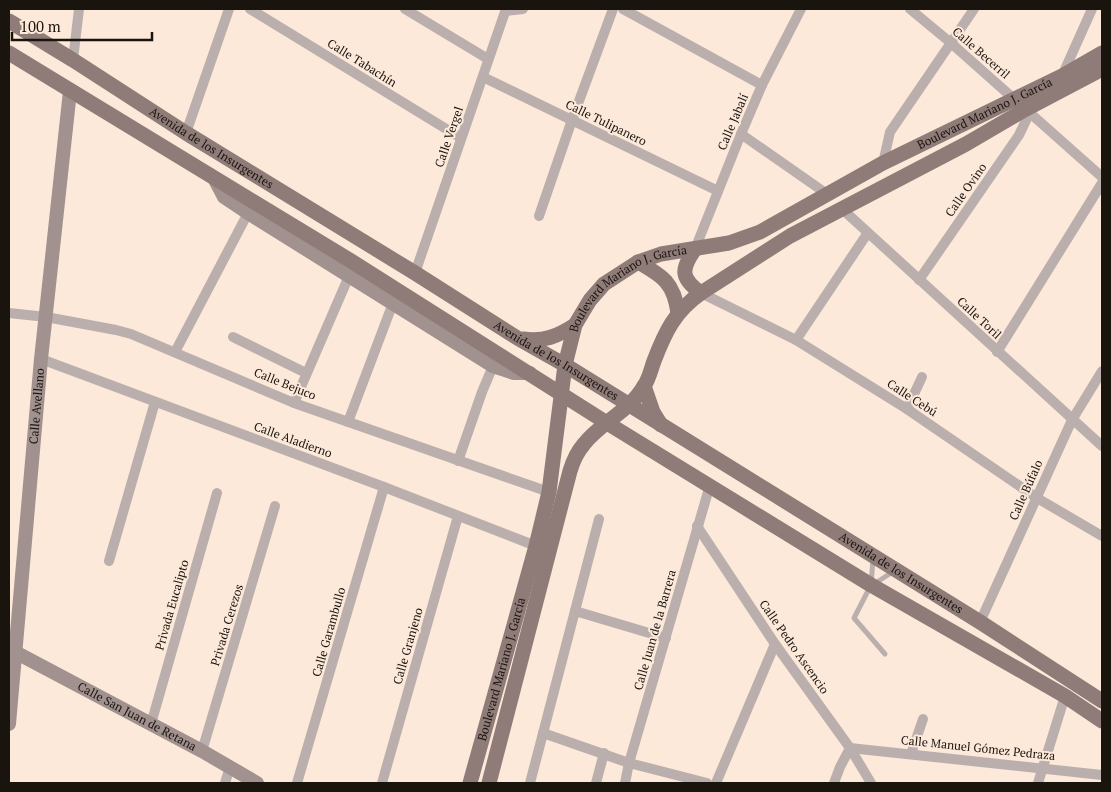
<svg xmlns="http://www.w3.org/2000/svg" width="1111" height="792" font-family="'PT Serif',serif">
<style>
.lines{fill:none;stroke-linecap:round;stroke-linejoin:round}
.lane{stroke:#bbafae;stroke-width:5}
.street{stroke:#bbafae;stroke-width:10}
.secondary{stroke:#a1918f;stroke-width:14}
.primary{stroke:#8f7c78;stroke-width:15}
.labels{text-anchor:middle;stroke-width:4;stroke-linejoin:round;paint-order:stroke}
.street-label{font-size:12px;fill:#1a140f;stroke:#fce9da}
</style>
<rect width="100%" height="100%" fill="#fce9da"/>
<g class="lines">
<!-- lane -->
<g class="lane">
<polyline points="873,559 871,585 854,618 885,654"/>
<polyline points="874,584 894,571"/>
</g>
<!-- street -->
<g class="street">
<polyline points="250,9 461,138"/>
<polyline points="405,9 488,59"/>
<polyline points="623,9 762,85"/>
<polyline points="910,9 951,43 1102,177"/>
<polyline points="506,11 523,9"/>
<polyline points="73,60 79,9"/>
<polyline points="1062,76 1092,9"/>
<polyline points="483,77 718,191"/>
<polyline points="186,133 229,9"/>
<polyline points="741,134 827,194"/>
<polyline points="883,163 890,132 974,9"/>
<polyline points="841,208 1102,446"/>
<polyline points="539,216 572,120 613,9"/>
<polyline points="695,249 741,134 762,85 801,9"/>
<polyline points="415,273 506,9"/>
<polyline points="919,280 1019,135 1030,112"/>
<polyline points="701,293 796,340 907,409 1037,498 1102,536"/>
<polyline points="9,313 46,317 116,330 131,334 294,403 549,492"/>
<polyline points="233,337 306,373"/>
<polyline points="796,340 867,234"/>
<polyline points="175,352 248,213"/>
<polyline points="997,352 1102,183"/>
<polyline points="41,359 384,487 536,546"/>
<polyline points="294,403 349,276"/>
<polyline points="907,409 922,377"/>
<polyline points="348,422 393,303"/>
<polyline points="458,461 482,392 493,366"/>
<polyline points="697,526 775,644 850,748 871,783"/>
<polyline points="109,561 155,402"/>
<polyline points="575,611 666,638"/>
<polyline points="980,622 1072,420 1102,371"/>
<polyline points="151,724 217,493"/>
<polyline points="543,733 629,763 707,783"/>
<polyline points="850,748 1102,775"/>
<polyline points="202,751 275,506"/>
<polyline points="911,754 923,719"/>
<polyline points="225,783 230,767"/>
<polyline points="297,783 384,487"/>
<polyline points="382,783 458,516"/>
<polyline points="530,783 599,519"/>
<polyline points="596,783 604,753"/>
<polyline points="625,783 629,763 710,485"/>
<polyline points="716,783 775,644"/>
<polyline points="834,783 840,767 850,748"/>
<polyline points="1038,783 1065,696"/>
</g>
<!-- secondary -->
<g class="secondary">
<polyline points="214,178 224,197 248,213 493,366 514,373 530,373"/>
<path id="s1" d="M15,652L202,751L257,783"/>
<path id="s2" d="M9,724L41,359L70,91"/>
</g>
<!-- primary -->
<g class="primary">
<path id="s3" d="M9,21L73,60L186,133L415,273L519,339L565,365L980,622L1102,701"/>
<polyline points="9,53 351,261 607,423 871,585 1065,696 1102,721"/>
<path d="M695,249C681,269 680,278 701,293"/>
<path d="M638,262C663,276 674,283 678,313"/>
<path d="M523,339C544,342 558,336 575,325"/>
<polyline points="644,386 653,412 661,425"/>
<path id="s4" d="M470,783L536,546L549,492L565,365L575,325L590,300L604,284L638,262L661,254L729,243L760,232L883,163L1062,76L1102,53"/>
<path d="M489,783L570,471C573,461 577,452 584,444C601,422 630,411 644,386C649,379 651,369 654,361C665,332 675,311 701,293L790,236L966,144L1026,109L1102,69"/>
</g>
</g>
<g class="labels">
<!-- street labels -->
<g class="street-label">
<text transform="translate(981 53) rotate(41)" y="4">Calle Becerril</text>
<text transform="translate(362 63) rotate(32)" y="4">Calle Tabachín</text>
<text dy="4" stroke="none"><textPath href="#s4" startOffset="942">Boulevard Mariano J. García</textPath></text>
<text transform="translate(733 122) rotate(-67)" y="4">Calle Jabalí</text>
<text transform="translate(606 123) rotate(26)" y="4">Calle Tulipanero</text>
<text transform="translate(449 137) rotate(-71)" y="4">Calle Vergel</text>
<text dy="4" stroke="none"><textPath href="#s3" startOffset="239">Avenida de los Insurgentes</textPath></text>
<text transform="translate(966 190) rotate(-55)" y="4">Calle Ovino</text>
<text dy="4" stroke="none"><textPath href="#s4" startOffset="538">Boulevard Mariano J. García</textPath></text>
<text transform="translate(979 318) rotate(43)" y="4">Calle Toril</text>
<text dy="4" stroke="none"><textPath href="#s3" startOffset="644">Avenida de los Insurgentes</textPath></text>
<text transform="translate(285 384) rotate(22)" y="4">Calle Bejuco</text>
<text transform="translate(912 398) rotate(33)" y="4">Calle Cebú</text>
<text dy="4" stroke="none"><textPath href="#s2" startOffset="319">Calle Avellano</textPath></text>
<text transform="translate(293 440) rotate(20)" y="4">Calle Aladierno</text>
<text transform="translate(1026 490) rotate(-66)" y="4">Calle Búfalo</text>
<text dy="4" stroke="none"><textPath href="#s3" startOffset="1049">Avenida de los Insurgentes</textPath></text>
<text transform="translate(172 605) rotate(-74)" y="4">Privada Eucalipto</text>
<text transform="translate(227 625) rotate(-73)" y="4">Privada Cerezos</text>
<text transform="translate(655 630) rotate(-74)" y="4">Calle Juan de la Barrera</text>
<text transform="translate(329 632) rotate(-74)" y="4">Calle Garambullo</text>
<text transform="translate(408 646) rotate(-74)" y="4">Calle Granjeno</text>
<text transform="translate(794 647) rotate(55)" y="4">Calle Pedro Ascencio</text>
<text dy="4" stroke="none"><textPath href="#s4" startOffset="118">Boulevard Mariano J. García</textPath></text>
<text dy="4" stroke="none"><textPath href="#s1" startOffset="138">Calle San Juan de Retana</textPath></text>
<text transform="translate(978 748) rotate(6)" y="4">Calle Manuel Gómez Pedraza</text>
</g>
</g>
<!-- border -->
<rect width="1111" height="792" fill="none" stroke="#1a140f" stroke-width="20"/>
<!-- scale -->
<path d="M12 32v8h140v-8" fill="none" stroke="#1a140f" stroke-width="2.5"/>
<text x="20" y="32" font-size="15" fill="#1a140f" stroke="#fce9da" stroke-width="4" paint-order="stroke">100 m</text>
</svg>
